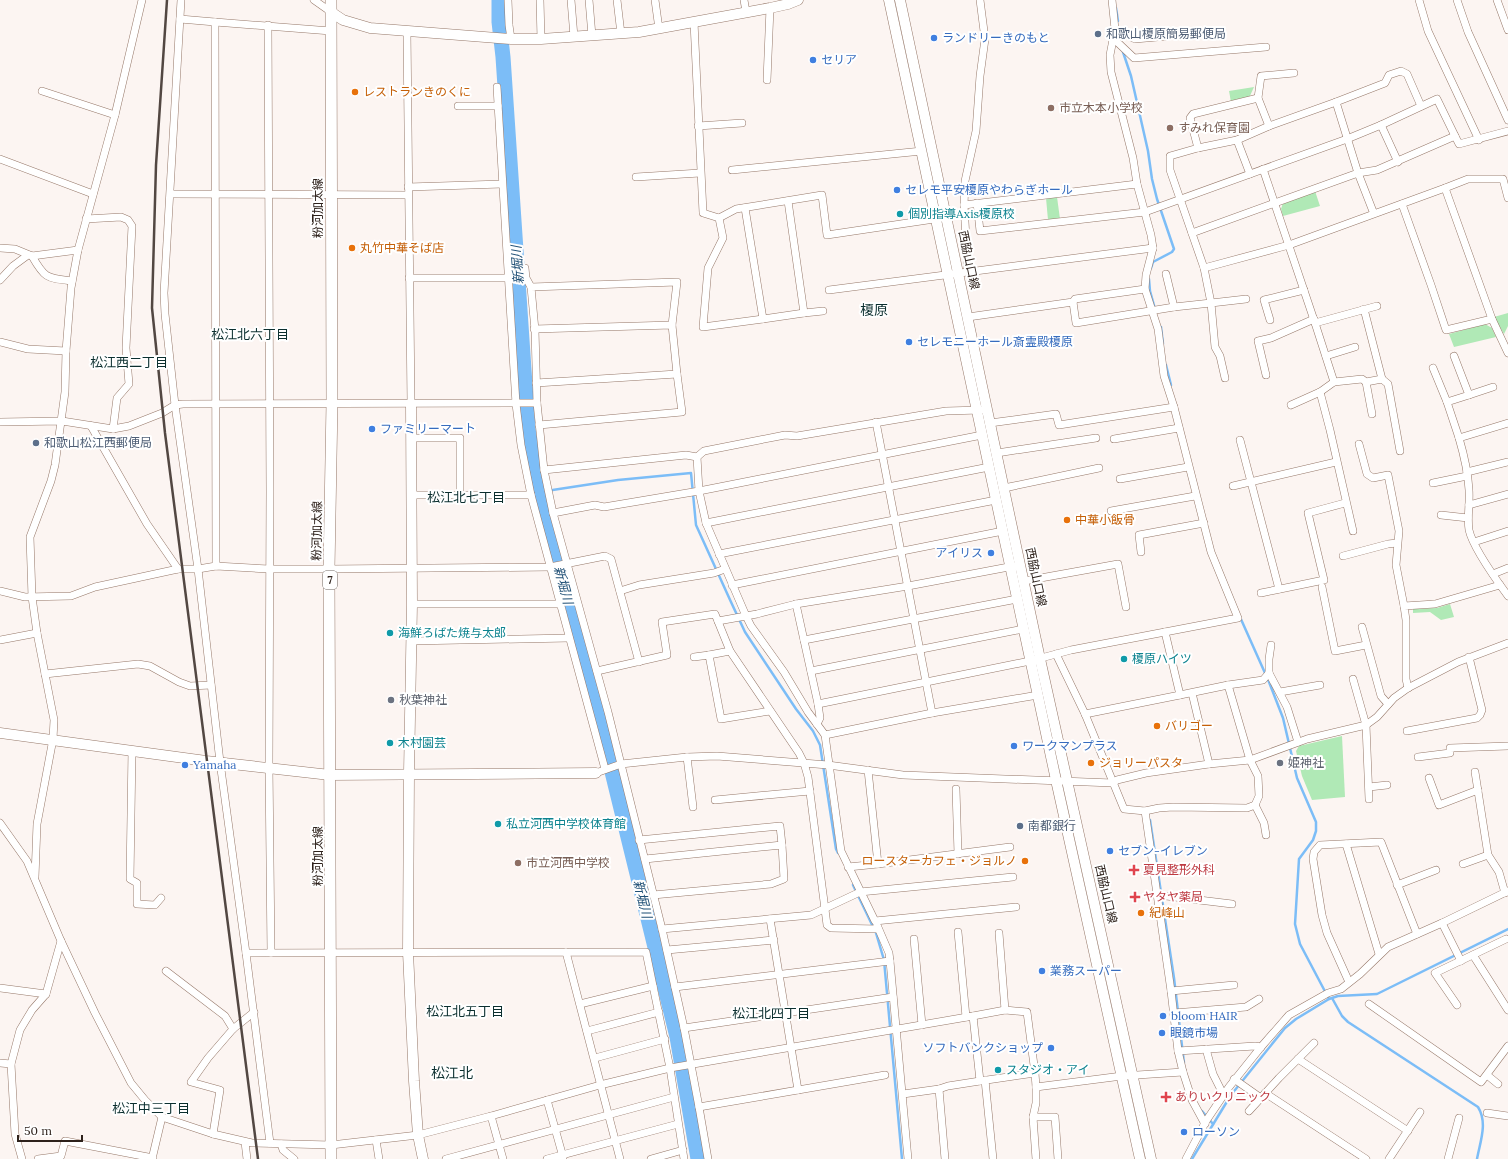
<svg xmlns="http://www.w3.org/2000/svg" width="1508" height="1159" font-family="Lora,'Noto Sans JP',serif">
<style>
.green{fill:#b0e9b6}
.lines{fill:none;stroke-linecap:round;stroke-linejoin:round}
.stream{stroke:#7cbdf7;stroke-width:2.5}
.river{stroke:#7cbdf7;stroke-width:15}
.street-casing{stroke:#967869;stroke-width:8}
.secondary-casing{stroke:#967869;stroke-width:11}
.primary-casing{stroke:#967869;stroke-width:12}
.street{stroke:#fff;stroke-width:7}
.secondary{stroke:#fff;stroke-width:10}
.primary{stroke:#fff;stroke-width:11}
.rail{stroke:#524742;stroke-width:2.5}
.service-dot{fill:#5c6f8a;stroke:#fff;stroke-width:1.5}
.shop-dot{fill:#3f7fe0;stroke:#fff;stroke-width:1.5}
.food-dot{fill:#e8710a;stroke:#fff;stroke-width:1.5}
.education-dot{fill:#8d6e63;stroke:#fff;stroke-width:1.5}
.culture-dot{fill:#0f9aa8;stroke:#fff;stroke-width:1.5}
.worship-dot{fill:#6b7280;stroke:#fff;stroke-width:1.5}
.health-dot{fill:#e0444e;stroke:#fff;stroke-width:1.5}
.labels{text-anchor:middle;stroke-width:4;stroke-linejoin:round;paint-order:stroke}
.shield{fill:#fff;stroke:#6c645f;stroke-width:1}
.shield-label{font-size:11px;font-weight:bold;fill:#2d211b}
.service-label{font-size:12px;fill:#4e5e75;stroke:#fff;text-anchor:start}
.shop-label{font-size:12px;fill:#366cbe;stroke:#fff;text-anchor:start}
.food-label{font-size:12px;fill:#c56008;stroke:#fff;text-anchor:start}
.education-label{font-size:12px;fill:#785e54;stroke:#fff;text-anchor:start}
.street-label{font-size:12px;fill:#2d211b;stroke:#fff}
.culture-label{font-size:12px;fill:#0d838f;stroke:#fff;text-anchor:start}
.worship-label{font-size:12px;fill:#5b616d;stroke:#fff;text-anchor:start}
.health-label{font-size:12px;fill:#be3a42;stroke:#fff;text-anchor:start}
.water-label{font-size:13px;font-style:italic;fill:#1f4f75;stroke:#fff}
.neighbourhood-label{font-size:13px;fill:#0b2f2f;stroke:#fff}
.quarter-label{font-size:14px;fill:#0b2f2f;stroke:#fff}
</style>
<rect width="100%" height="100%" fill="#fcf5f2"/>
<!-- green -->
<g class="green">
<polygon points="1254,87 1249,98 1231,102 1229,91"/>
<polygon points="1315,191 1320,206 1283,216 1281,209 1283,203"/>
<polygon points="1057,197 1060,219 1048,220 1046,198"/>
<polygon points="1508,313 1508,326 1504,334 1494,317"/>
<polygon points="1485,324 1492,328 1496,337 1454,347 1449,334"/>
<polygon points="1450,604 1454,617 1441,620 1430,612 1413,613 1413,609 1437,608"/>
<polygon points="1342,736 1345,797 1312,800 1302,776 1296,751 1299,746"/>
</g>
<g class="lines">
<!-- stream -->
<g class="stream">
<polyline points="1116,8 1118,21"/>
<polyline points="1123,52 1131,76 1148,151 1152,179 1157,199 1174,249 1172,252 1153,262 1151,268"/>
<polyline points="1149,279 1150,291 1155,309"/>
<polyline points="1161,327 1163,344"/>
<polyline points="1166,365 1171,385"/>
<polyline points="539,493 546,491 618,480 691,473 696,525 731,602 745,632 796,709 813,731 820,745 836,849 838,853"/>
<polyline points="1240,617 1269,682 1283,718 1297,778 1316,822 1316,831 1313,840 1299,859 1295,924 1300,944 1329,999"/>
<polyline points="1150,820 1174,978 1184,1063"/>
<polyline points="853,885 876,933 884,960 902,1159"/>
<path d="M1332,998L1342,1016L1348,1022L1478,1107C1488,1123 1480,1142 1477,1159"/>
<polyline points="1202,1111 1213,1124"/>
<polyline points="1192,1159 1231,1095 1285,1028 1296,1019 1329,999 1338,996 1377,994 1508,929"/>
</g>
<!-- river -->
<polyline class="river" points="499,0 499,22 503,57 528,429 539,493 588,674 677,1037 698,1159"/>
<!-- street casing -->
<g class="street-casing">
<g id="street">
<polyline points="181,0 164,293 165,314 175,405 198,569 220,762 246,953 270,1143"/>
<polyline points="314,0 331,12"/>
<polyline points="508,0 509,25 511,39"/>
<polyline points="540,0 541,39"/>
<polyline points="571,0 574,37"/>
<polyline points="589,0 592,36"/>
<polyline points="617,0 621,34"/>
<polyline points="655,0 659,29"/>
<polyline points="744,0 746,12"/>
<polyline points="1112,0 1115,29 1110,55 1111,72 1133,158 1137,184"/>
<polyline points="1419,0 1428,31 1479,140"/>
<polyline points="1457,0 1468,32 1508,120"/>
<polyline points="1497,0 1508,30"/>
<polyline points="180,19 215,22 216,566"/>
<polyline points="215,22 331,31"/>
<polyline points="694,22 703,213 719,218 736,209 822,195 827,235 941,218"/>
<polyline points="268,25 270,491 269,767 271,953"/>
<polyline points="1115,29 1135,39 1180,35"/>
<polyline points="407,32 411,404"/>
<polyline points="1114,39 1134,58 1266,47"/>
<polyline points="767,80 770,8"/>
<polyline points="497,87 516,404 521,445 531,495 605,769"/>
<polyline points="42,91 115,115"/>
<polyline points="1336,102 1385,83 1389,75 1401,71 1407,74 1421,106"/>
<polyline points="458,106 498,106"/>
<polyline points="1381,125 1437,99 1455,136"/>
<polyline points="698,126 742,123"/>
<polyline points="1269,126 1258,98 1261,76 1294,73"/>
<polyline points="1237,140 1250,174"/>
<polyline points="1198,148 1190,118 1193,114 1258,98"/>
<polyline points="0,159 93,194"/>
<polyline points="1263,169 1315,323 1334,382 1362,379 1366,382 1382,379 1388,384 1400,451"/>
<polyline points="732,170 922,151"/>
<polyline points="636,177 700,173"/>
<polyline points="408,187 502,184"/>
<polyline points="1445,188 1468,179 1503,179 1508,198"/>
<polyline points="171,194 408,195"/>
<polyline points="788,201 804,313 823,311"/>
<polyline points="977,203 980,231 1145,212 1347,139 1381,125 1398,162"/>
<polyline points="1402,204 1431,285 1446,330 1492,319"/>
<polyline points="745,208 763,319 804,313"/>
<polyline points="1374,214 1358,173 1336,102 1269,126 1237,140 1198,148 1170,156 1170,170 1204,268 1289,245 1445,188 1492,319 1508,353"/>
<polyline points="719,218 723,238 708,268 703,327 763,319"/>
<polyline points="86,219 121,217 128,220 132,226 126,348 129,384 117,398 113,429"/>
<polyline points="1192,233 1358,173 1377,170 1455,136 1459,144 1508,131"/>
<polyline points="0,248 15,249 32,256 78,250"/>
<path d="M32,256C45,279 47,278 72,281"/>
<polyline points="525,268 526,278 531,287"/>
<polyline points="968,272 964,205 965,181 976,131 980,76 985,39 980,0"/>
<polyline points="1166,274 1174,307"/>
<polyline points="409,278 512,278"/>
<polyline points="0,280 13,266 28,255"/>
<polyline points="829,290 1153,248"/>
<polyline points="1073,302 1076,323 1174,307 1211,303 1204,268"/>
<polyline points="1364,309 1382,379"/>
<polyline points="968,317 1073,302 1075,299 1145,289"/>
<polyline points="1270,320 1264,300 1304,290"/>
<polyline points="1315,323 1377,306"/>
<polyline points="672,325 677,282 531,287 535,330 537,403 544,470 553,513 608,712 662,929 684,1028 699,1107 798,1090"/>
<polyline points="534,329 672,325 677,374"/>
<polyline points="0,342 28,349 66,351"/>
<polyline points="1326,356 1355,347"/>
<polyline points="1454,356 1469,395 1447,402 1459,438 1508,423"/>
<polyline points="1433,368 1447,402"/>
<polyline points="1266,375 1258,341 1271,338 1314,319"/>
<polyline points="1225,378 1220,356 1215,347 1211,303 1246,299"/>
<polyline points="1366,382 1372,414"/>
<polyline points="536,383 677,374 682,412 539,425"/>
<polyline points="1320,392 1330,430 1353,531"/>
<polyline points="1469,395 1493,387"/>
<polyline points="1291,405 1320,392 1334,382"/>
<polyline points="981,410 946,411 797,436 785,435 704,451 697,457 699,491 706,523 746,616 751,626 784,672 808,712 825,735 841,851 875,921 1016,907"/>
<polyline points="0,422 62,421 113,429 129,426 162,413 175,405 183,404 537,403"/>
<polyline points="876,422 932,713"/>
<polyline points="990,423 1056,414 1059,425 1174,407"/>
<polyline points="91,426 147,524 178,569"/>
<polyline points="411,438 460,438 460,494"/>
<path d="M1459,438C1464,455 1468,472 1469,490C1470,503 1467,517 1469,530C1473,548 1497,581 1508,596"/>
<polyline points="1114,439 1179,428"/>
<polyline points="1240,440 1279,589"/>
<polyline points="1359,444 1367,474 1373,478 1388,475 1399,531 1396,565 1404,606"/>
<polyline points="997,453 1096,438"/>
<polyline points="544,470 686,455 697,457"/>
<polyline points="1467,472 1508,462"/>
<polyline points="1120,479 1188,467"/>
<polyline points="1433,483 1467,476"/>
<polyline points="1233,486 1336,462"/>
<polyline points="1004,488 1099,468"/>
<polyline points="411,495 531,495"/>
<polyline points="1469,505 1508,494"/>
<polyline points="1111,511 1195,496"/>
<polyline points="553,513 595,505 604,507 699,491 982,435"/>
<polyline points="1441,515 1468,518"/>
<polyline points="706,523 989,467"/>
<polyline points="1474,542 1508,531"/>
<polyline points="1141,552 1139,535 1204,523"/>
<polyline points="719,554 996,500"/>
<polyline points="1343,556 1388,544 1397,543"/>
<polyline points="1493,574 1508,568"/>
<polyline points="1024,581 1118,564 1126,607"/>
<polyline points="732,585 1003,531"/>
<polyline points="1322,587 1335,651 1366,645"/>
<polyline points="0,591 25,597 71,596 95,587 178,569 198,569 216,566 269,569 329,569 550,567 605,556 611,559 639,662"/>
<polyline points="620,591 639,585 714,573 725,569"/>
<polyline points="1261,593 1324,580 1308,513 1345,503"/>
<polyline points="412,604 559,604"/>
<polyline points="796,604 818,704 820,718 817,724"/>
<polyline points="718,621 757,614 796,604 908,586 1014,566"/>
<polyline points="1362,627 1381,696 1388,704"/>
<polyline points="0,640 37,633"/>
<polyline points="804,640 1017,599"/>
<polyline points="411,641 569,638"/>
<polyline points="1271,645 1269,659 1269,673 1287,707 1298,742"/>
<polyline points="730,651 799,753 804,763 808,777 827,925 831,928 878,929"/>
<polyline points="1056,654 1085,714 1124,809 1145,811 1159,808 1173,807 1247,808 1255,805 1264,823 1266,835"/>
<polyline points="694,657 709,655 721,719 770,711"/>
<polyline points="597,671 667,655 662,622 715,614 730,651 709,655"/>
<polyline points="811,671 1023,629"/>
<polyline points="45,674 138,664 150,666 179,682 190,686 211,685"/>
<polyline points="1353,679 1366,725 1369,799"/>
<polyline points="1228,685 1263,680 1269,673"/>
<polyline points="1408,688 1406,679 1406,620 1404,606 1435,604 1500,585"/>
<polyline points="1280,692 1320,685"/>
<polyline points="1192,693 1209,764"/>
<polyline points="1180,695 1228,685 1250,760 1258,776 1259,796 1255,805"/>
<polyline points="818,704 1030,661 1071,650 1238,618 1211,552 1174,407 1164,376 1158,329 1145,289 1146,275 1153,248 1151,235 1137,184 964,205"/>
<polyline points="1085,714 1180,695 1165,632"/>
<polyline points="1407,731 1477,718 1480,715 1482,710 1469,657"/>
<polyline points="825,735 932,713 1038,695"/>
<polyline points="132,750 130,879 137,883 137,904 155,905 161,898"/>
<polyline points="687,757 693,807"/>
<polyline points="1418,757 1450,753 1450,748 1508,746"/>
<polyline points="1475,772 1488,855 1499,872 1505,893"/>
<polyline points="596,773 621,764 687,757 717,756 828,765 903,775 1113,783 1117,780 1146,773 1209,764 1250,760 1307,739 1366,725 1377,717 1394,698 1408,688 1458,662 1508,643"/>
<polyline points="1429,778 1439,805 1478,790"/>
<polyline points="1369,787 1387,785"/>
<polyline points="956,789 958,854"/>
<polyline points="715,800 810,791"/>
<polyline points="1145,811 1171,991 1178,1051 1183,1072 1192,1100 1205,1124"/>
<polyline points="0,823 27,861 61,941 95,1013 131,1083 145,1100 162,1117 213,1134 252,1143 331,1145 418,1135 491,1116 600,1085 670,1068 973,1016 980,1081 1035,1073 1036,1087 1122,1076 1183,1072"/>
<polyline points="639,840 780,826 782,845"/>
<polyline points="1346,844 1379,954"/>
<polyline points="645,859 782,845 784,879 771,884 653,895"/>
<polyline points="878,864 1010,847"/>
<polyline points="1463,864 1488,855"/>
<polyline points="848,867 878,864 868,770"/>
<polyline points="35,877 37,824 53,739 54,720 37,633 32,597 30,537 51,481 55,465 65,392 66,351 71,288 78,250 115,115 142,0"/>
<polyline points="1397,885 1436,870"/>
<polyline points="1158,895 1232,904"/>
<polyline points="770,919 798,1090 885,1075"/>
<polyline points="1442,923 1461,961"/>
<polyline points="877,925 889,953 890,961 908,1159"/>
<polyline points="662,929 811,915 860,892 1013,877"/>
<polyline points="958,932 966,1017"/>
<polyline points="999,933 1005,1010"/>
<polyline points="914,939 922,1025"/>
<polyline points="667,950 774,940"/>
<polyline points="566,952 620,1159"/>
<polyline points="246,953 646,952 670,1068 684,1159"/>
<polyline points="1473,955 1508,1010"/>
<polyline points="166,971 225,1016 233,1029 254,1012"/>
<polyline points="1349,982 1327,933 1322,915 1313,859 1314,852 1320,845 1381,842 1417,934"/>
<polyline points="675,987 890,961"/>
<polyline points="0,988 46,994"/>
<polyline points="1171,991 1234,985"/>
<polyline points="580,1004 653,986"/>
<polyline points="1369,1004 1481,1082 1508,1046"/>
<polyline points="1457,1005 1435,973 1506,939"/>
<polyline points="1174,1013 1246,1007 1259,999"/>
<polyline points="973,1016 1005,1010 1027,1012 1035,1073"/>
<polyline points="684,1028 893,997"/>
<polyline points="587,1031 659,1012"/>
<polyline points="1206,1049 1213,1074 1223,1094"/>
<polyline points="1178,1051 1255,1046 1261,1047"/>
<polyline points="595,1058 665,1039"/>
<polyline points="1298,1059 1408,1131"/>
<polyline points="0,1063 11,1064"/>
<polyline points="1487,1075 1498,1084"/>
<polyline points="1234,1079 1261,1098"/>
<polyline points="985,1080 993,1159"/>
<polyline points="939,1089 948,1086 980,1081"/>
<polyline points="1265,1093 1366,1159"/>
<polyline points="903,1094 939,1089 945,1159"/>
<polyline points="547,1100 563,1157"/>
<polyline points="699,1107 708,1159"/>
<polyline points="1249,1111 1279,1078 1314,1043"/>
<polyline points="1487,1113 1508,1116"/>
<polyline points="491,1116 503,1159"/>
<polyline points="1033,1117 1055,1117 1058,1159"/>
<polyline points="213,1134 220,1090 191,1082 208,1058 233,1029"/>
<polyline points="376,1140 379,1159"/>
<polyline points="245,1142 247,1159"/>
<polyline points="281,1144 283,1150 294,1159"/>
<polyline points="22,1159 15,1134 11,1064 20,1030 32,1010 46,994 61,941"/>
<polyline points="38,1159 61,1156 65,1141 153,1158"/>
<polyline points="152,1159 162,1117"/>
<polyline points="446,1159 674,1097"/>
<polyline points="547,1159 678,1124"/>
<polyline points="651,1159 683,1150"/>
<polyline points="1036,1159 1033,1117 1036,1103 1036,1087"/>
<polyline points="1186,1159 1206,1121 1229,1087 1261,1047 1289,1015 1328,993 1341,989 1360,974 1388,947 1442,923 1508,891"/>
<polyline points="1389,1159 1420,1112"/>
<polyline points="1448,1159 1459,1118"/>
</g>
</g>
<!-- secondary casing -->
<g class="secondary-casing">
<g id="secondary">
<polyline points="889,0 1056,780 1140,1159"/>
<polyline points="900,0 1040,659 1151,1159"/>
<polyline points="331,12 343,20 370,28 511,39 541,39 639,32 770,8 788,4 798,0"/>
<polyline points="411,404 412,604 409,773 408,952 414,1081 418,1135 423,1159"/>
<polyline points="0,733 206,761 330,775 596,773"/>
</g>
</g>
<!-- primary casing -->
<g class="primary-casing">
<polyline id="primary" points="331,0 332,403 329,569 331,1159"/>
</g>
<!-- street -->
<use href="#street" class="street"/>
<!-- secondary -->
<use href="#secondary" class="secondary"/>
<!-- primary -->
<use href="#primary" class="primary"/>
<!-- rail -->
<polyline class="rail" points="167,0 156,165 152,308 165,433 258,1159"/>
</g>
<!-- markers -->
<g class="service-dot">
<circle cx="1098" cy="34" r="4"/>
<circle cx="36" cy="443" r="4"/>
<circle cx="1020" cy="826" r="4"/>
</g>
<g class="shop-dot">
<circle cx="934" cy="38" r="4"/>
<circle cx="813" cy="60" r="4"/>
<circle cx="897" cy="190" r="4"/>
<circle cx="909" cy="342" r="4"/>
<circle cx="372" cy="429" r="4"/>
<circle cx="991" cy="553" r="4"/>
<circle cx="1014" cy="746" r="4"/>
<circle cx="185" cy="765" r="4"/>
<circle cx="1110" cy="851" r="4"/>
<circle cx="1042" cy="971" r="4"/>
<circle cx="1163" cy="1016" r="4"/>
<circle cx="1162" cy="1033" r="4"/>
<circle cx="1051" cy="1048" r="4"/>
<circle cx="1184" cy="1132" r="4"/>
</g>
<g class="food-dot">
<circle cx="355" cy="92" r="4"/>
<circle cx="352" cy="248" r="4"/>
<circle cx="1067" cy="520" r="4"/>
<circle cx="1157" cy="726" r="4"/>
<circle cx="1091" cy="763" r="4"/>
<circle cx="1025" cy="861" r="4"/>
<circle cx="1141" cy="913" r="4"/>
</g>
<g class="education-dot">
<circle cx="1051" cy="108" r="4"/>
<circle cx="1170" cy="128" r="4"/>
<circle cx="518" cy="863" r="4"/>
</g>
<g class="culture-dot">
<circle cx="900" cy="214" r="4"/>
<circle cx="390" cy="633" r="4"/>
<circle cx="1124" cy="659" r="4"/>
<circle cx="390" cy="743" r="4"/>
<circle cx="498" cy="824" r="4"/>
<circle cx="998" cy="1070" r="4"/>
</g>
<g class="worship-dot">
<circle cx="391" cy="700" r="4"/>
<circle cx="1280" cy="763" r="4"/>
</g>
<g class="health-dot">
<path d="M1132 864h4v4h4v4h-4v4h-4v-4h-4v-4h4z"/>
<path d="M1133 891h4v4h4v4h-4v4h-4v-4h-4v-4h4z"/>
<path d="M1164 1091h4v4h4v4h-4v4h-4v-4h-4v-4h4z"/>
</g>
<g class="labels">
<!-- shield labels -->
<rect class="shield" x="323" y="571" width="14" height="18" rx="3"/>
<g class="shield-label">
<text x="330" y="584">7</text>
</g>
<!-- service labels -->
<g class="service-label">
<text x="1106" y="38">和歌山榎原簡易郵便局</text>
<text x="44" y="447">和歌山松江西郵便局</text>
<text x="1028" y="830">南都銀行</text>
</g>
<!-- shop labels -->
<g class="shop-label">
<text x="942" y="42">ランドリーきのもと</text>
<text x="821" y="64">セリア</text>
<text x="905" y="194">セレモ平安榎原やわらぎホール</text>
<text x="917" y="346">セレモニーホール斎霊殿榎原</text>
<text x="380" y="433">ファミリーマート</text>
<text x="983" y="557" text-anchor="end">アイリス</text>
<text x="1022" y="750">ワークマンプラス</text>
<text x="193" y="769">Yamaha</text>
<text x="1118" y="855">セブン-イレブン</text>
<text x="1050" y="975">業務スーパー</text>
<text x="1171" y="1020">bloom HAIR</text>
<text x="1170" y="1037">眼鏡市場</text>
<text x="1043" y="1052" text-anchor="end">ソフトバンクショップ</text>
<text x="1192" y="1136">ローソン</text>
</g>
<!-- food labels -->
<g class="food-label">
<text x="363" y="96">レストランきのくに</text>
<text x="360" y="252">丸竹中華そば店</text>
<text x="1075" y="524">中華小飯骨</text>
<text x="1165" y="730">バリゴー</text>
<text x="1099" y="767">ジョリーパスタ</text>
<text x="1017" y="865" text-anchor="end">ロースターカフェ・ジョルノ</text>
<text x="1149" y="917">紀峰山</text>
</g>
<!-- education labels -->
<g class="education-label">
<text x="1059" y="112">市立木本小学校</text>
<text x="1178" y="132">すみれ保育園</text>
<text x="526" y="867">市立河西中学校</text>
</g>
<!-- street labels -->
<g class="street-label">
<text transform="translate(318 208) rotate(-90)" y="4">粉河加太線</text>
<text transform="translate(969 260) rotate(78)" y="4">西脇山口線</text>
<text transform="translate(317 531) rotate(-89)" y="4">粉河加太線</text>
<text transform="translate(1036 577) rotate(78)" y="4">西脇山口線</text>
<text transform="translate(318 856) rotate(-90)" y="4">粉河加太線</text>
<text transform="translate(1106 894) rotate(77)" y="4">西脇山口線</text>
</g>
<!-- culture labels -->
<g class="culture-label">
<text x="908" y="218">個別指導Axis榎原校</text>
<text x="398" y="637">海鮮ろばた焼与太郎</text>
<text x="1132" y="663">榎原ハイツ</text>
<text x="398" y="747">木村園芸</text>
<text x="506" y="828">私立河西中学校体育館</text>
<text x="1006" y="1074">スタジオ・アイ</text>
</g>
<!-- worship labels -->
<g class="worship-label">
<text x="399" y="704">秋葉神社</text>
<text x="1288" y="767">姫神社</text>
</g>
<!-- health labels -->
<g class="health-label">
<text x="1143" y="874">夏見整形外科</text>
<text x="1143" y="901">ヤタヤ薬局</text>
<text x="1175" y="1101">ありいクリニック</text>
</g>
<!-- water labels -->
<g class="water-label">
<text transform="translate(517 265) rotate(-94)" y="5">新堀川</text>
<text transform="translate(564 585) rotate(75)" y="5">新堀川</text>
<text transform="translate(643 899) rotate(76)" y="5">新堀川</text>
</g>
<!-- neighbourhood labels -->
<g class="neighbourhood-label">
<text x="250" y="339">松江北六丁目</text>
<text x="129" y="367">松江西二丁目</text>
<text x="466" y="502">松江北七丁目</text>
<text x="465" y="1016">松江北五丁目</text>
<text x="771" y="1018">松江北四丁目</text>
<text x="151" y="1113">松江中三丁目</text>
</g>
<!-- quarter labels -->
<g class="quarter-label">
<text x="874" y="315">榎原</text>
<text x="452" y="1078">松江北</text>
</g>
</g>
<!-- scale -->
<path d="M18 1135v6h64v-6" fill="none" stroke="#2d211b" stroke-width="2"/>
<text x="24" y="1135" font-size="12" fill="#2d211b" stroke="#ffffff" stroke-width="3" paint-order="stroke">50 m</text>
</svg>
